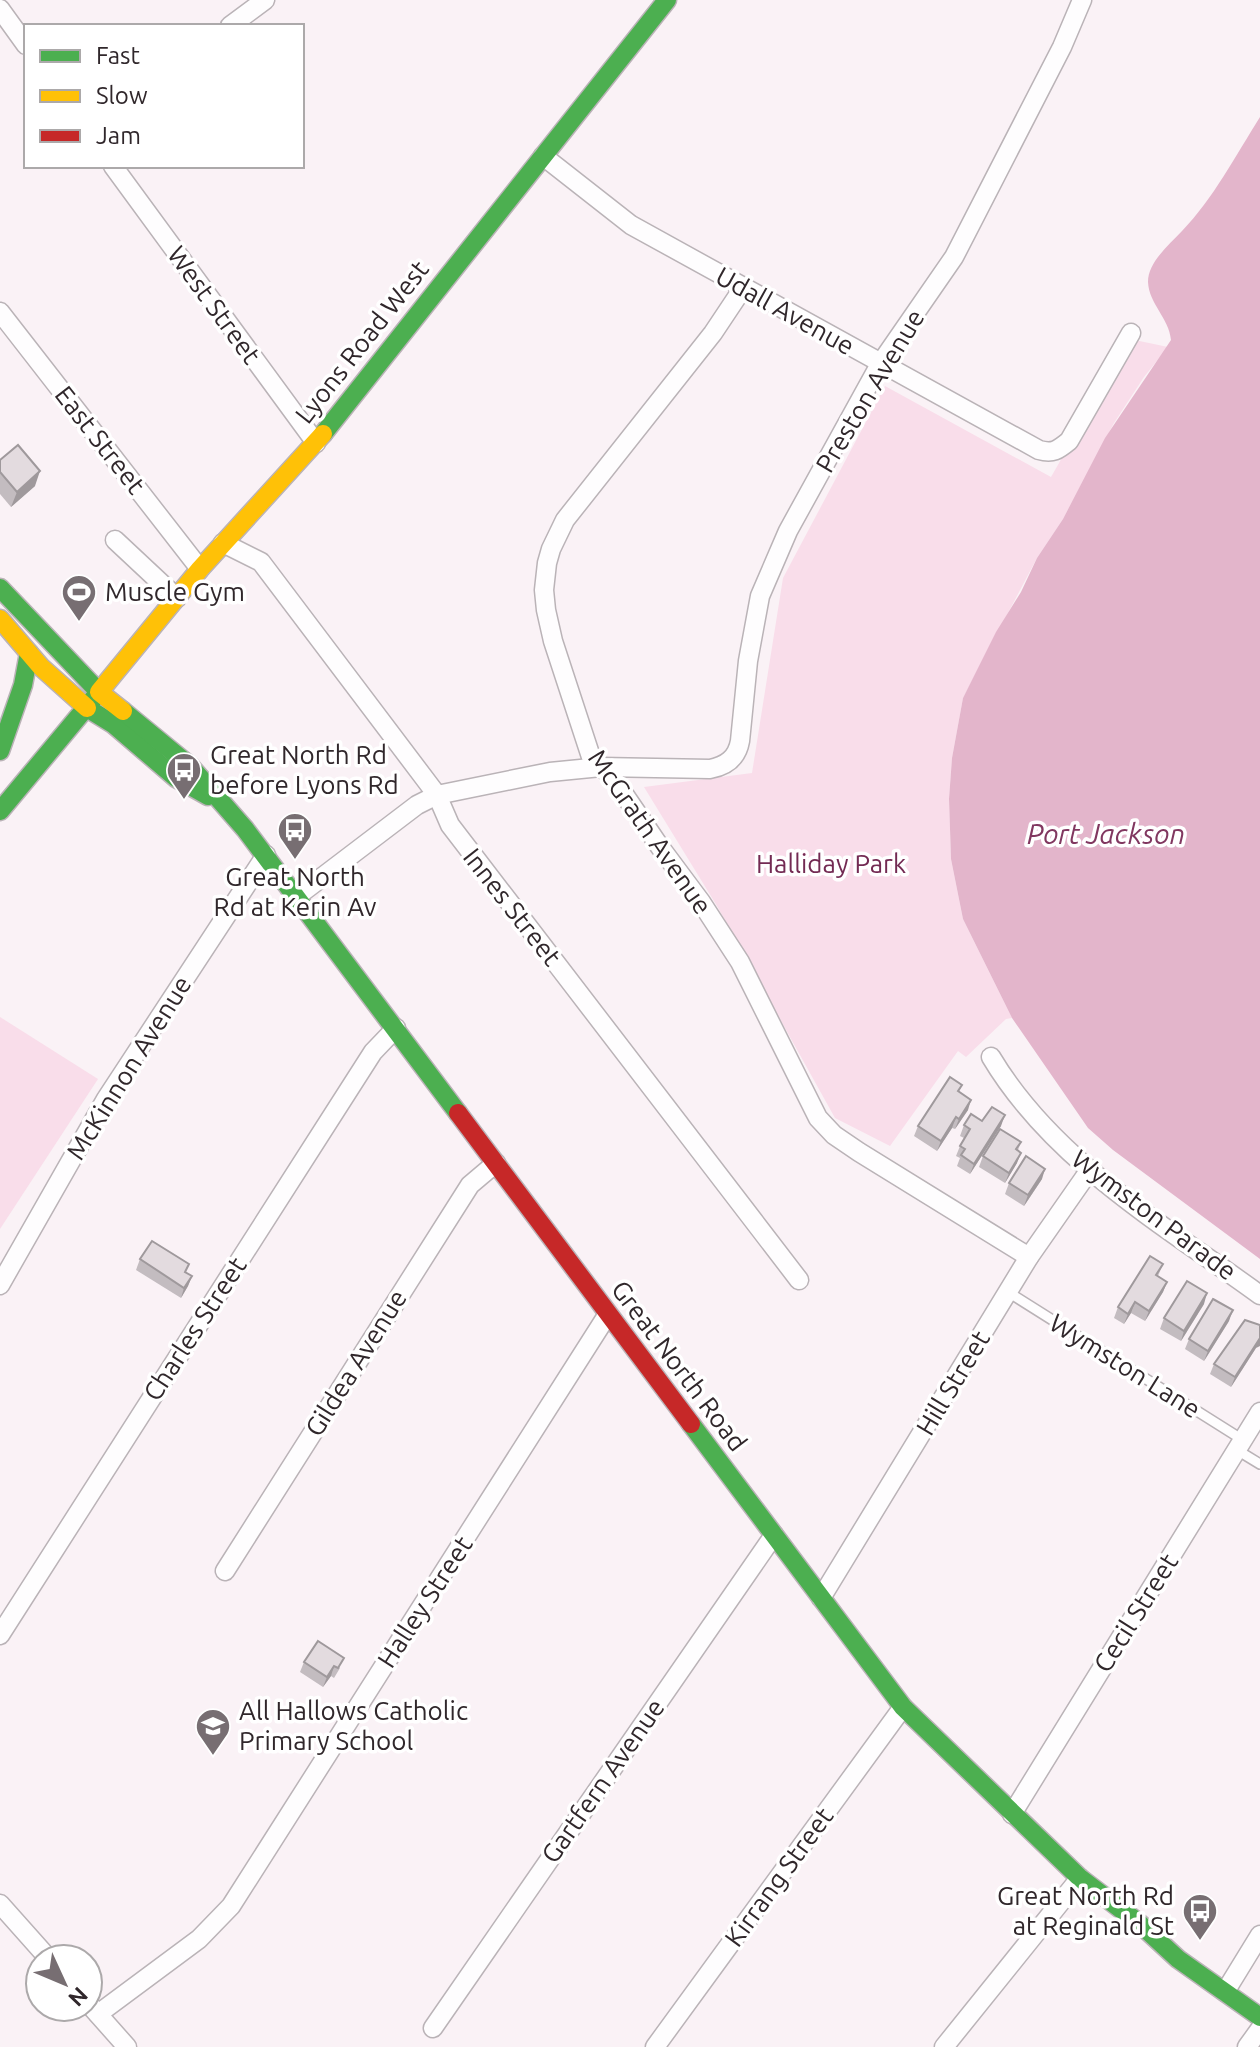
<svg xmlns="http://www.w3.org/2000/svg" width="1260" height="2047" font-family="Ubuntu,sans-serif">
<style>
.green{fill:#f9ddea}
.water{fill:#e3b5cb}
.lines{fill:none;stroke-linecap:round;stroke-linejoin:round}
.lane-casing{stroke:#bab3b7;stroke-width:12}
.street-casing{stroke:#bab3b7;stroke-width:21}
.fast-casing{stroke:#bab3b7;stroke-width:21}
.slow-casing{stroke:#bab3b7;stroke-width:21}
.jam-casing{stroke:#bab3b7;stroke-width:21}
.lane{stroke:#fefdfe;stroke-width:9}
.street{stroke:#fefdfe;stroke-width:18}
.fast{stroke:#4caf50;stroke-width:18}
.slow{stroke:#ffc107;stroke-width:18}
.jam{stroke:#c62828;stroke-width:18}
.wall{fill:#c3bcc0}
.shaded-wall{fill:#9f999c}
.building{fill:#e3dbdf;stroke:#9f999c;stroke-width:2}
.labels{text-anchor:middle;stroke-width:7;stroke-linejoin:round;paint-order:stroke}
.street-label{font-size:26px;fill:#30272b;stroke:#fff}
.poi-label{font-size:26px;fill:#30272b;stroke:#fff;text-anchor:start}
.park-label{font-size:26px;fill:#732a53;stroke:#fff}
.water-label{font-size:28px;font-style:italic;fill:#813760;stroke:#fff}
</style>
<rect width="100%" height="100%" fill="#faf2f6"/>
<!-- green -->
<g class="green">
<polygon points="1130,339 1168,347 1144,377 1114,423 1063,519 1037,558 963,698 952,758 949,799 951,859 963,919 1012,1018 1006,1019 966,1057 958,1051 890,1146 835,1118 717,906 644,787 752,773 783,578 885,386 1051,477"/>
<polygon points="0,1017 98,1079 0,1229"/>
</g>
<!-- water -->
<path class="water" d="M1260,117V1259L1113,1150L1088,1128L1012,1018L963,919L951,859L949,799L952,758L963,698L996,632L1021,592L1037,558L1063,519L1105,438L1171,340C1169,318 1149,304 1148,282C1148,262 1169,245 1182,231C1213,199 1236,155 1260,117Z"/>
<g class="lines">
<!-- lane casing -->
<g class="lane-casing">
<g id="lane">
<polyline points="1008,1292 1243,1440"/>
<polyline points="1237,1450 1260,1464"/>
</g>
</g>
<!-- street casing -->
<g class="street-casing">
<g id="street">
<polyline points="0,9 26,45"/>
<polyline points="230,26 265,0"/>
<path d="M543,156L631,225L1039,450C1053,454 1058,450 1069,441L1131,333"/>
<polyline points="113,166 316,443"/>
<polyline points="743,288 713,333 565,520 551,549 547,563 544,590 546,610 553,641 591,757 613,778 660,847 701,902 740,962 818,1118 834,1135 859,1152 1029,1257"/>
<polyline points="0,312 200,569"/>
<polyline points="115,540 177,598"/>
<polyline points="223,543 261,562 437,795 450,825 799,1280"/>
<path d="M296,897L417,805L437,795L550,772L601,767L710,769C726,766 737,758 740,741L748,661L760,596L788,531L880,364L954,257L1062,47L1082,0"/>
<path d="M991,1057C1053,1161 1164,1225 1260,1295"/>
<polyline points="0,1285 106,1099 266,855"/>
<polyline points="225,1571 470,1185 496,1163"/>
<polyline points="821,1598 1029,1257 1089,1171"/>
<polyline points="0,1635 373,1052 396,1028"/>
<polyline points="1012,1814 1260,1412"/>
<polyline points="0,1904 49,1959"/>
<polyline points="1225,1992 1260,1935"/>
<polyline points="88,2003 127,2047"/>
<polyline points="98,2014 199,1939 231,1906 608,1314"/>
<polyline points="433,2028 774,1535"/>
<polyline points="655,2047 903,1707"/>
<polyline points="944,2047 1080,1878"/>
<polyline points="1247,2047 1260,2029"/>
</g>
</g>
<!-- fast casing -->
<g class="fast-casing">
<g id="fast">
<polyline points="323,434 667,0"/>
<polyline points="0,588 99,692 0,811"/>
<polyline points="87,708 113,724 176,778 208,796"/>
<polyline points="123,711 190,766 245,829 458,1113"/>
<polyline points="0,751 23,685 29,653"/>
<polyline points="691,1424 903,1707 1080,1878 1139,1923 1178,1959 1260,2017"/>
</g>
</g>
<!-- slow casing -->
<g class="slow-casing">
<g id="slow">
<polyline points="0,619 41,667 87,708"/>
<polyline points="123,711 99,692 200,569 323,434"/>
</g>
</g>
<!-- jam casing -->
<g class="jam-casing">
<polyline id="jam" points="458,1113 691,1424"/>
</g>
<!-- lane -->
<use href="#lane" class="lane"/>
<!-- street -->
<use href="#street" class="street"/>
<!-- fast -->
<use href="#fast" class="fast"/>
<!-- slow -->
<use href="#slow" class="slow"/>
<!-- jam -->
<use href="#jam" class="jam"/>
</g>
<!-- wall -->
<g class="wall">
<polygon points="0,460 35,486 11,507 0,494"/>
<polygon points="962,1085 959,1092 968,1110 955,1129 952,1128 937,1151 914,1136 918,1126"/>
<polygon points="982,1121 1001,1126 970,1174 957,1166 960,1158 956,1156 960,1146 964,1138 960,1136 964,1125"/>
<polygon points="1021,1142 1018,1150 1017,1163 1005,1183 979,1167 983,1156"/>
<polygon points="1042,1179 1024,1206 1005,1194 1009,1183"/>
<polygon points="140,1259 186,1273 192,1276 188,1286 181,1298 136,1270"/>
<polygon points="1163,1264 1158,1276 1167,1282 1163,1292 1145,1321 1131,1313 1124,1324 1114,1318 1118,1307"/>
<polygon points="1204,1304 1181,1341 1160,1329 1164,1318"/>
<polygon points="1229,1321 1204,1361 1185,1349 1189,1339"/>
<polygon points="1256,1348 1231,1387 1210,1374 1214,1364"/>
<polygon points="318,1641 340,1668 334,1678 331,1676 323,1687 300,1672 304,1662"/>
</g>
<!-- shaded-wall -->
<g class="shaded-wall">
<polygon points="40,471 35,486 11,507 17,492"/>
<polygon points="971,1100 968,1110 955,1129 959,1119"/>
<polygon points="1005,1115 1001,1126 970,1174 974,1164"/>
<polygon points="956,1117 952,1128 937,1151 941,1141"/>
<polygon points="1021,1153 1017,1163 1005,1183 1009,1173"/>
<polygon points="1045,1169 1042,1179 1024,1206 1028,1195"/>
<polygon points="192,1276 188,1286 181,1298 184,1288"/>
<polygon points="1167,1282 1163,1292 1145,1321 1149,1311"/>
<polygon points="1207,1293 1204,1304 1181,1341 1184,1331"/>
<polygon points="1135,1302 1131,1313 1124,1324 1128,1314"/>
<polygon points="1233,1310 1229,1321 1204,1361 1208,1351"/>
<polygon points="1260,1338 1260,1346 1256,1348 1231,1387 1235,1377"/>
<polygon points="334,1666 331,1676 323,1687 327,1677"/>
</g>
<!-- building -->
<g class="building">
<polygon points="18,445 40,471 17,492 0,472 0,460"/>
<polygon points="950,1077 962,1085 958,1091 971,1100 959,1119 956,1117 941,1141 918,1126"/>
<polygon points="992,1107 1005,1115 974,1164 961,1155 965,1149 960,1146 970,1129 964,1125 971,1114 982,1121"/>
<polygon points="1000,1129 1021,1142 1016,1149 1021,1153 1009,1173 983,1156"/>
<polygon points="1026,1156 1045,1169 1028,1195 1009,1183"/>
<polygon points="152,1241 189,1264 185,1272 192,1276 184,1288 140,1259"/>
<polygon points="1150,1256 1163,1264 1156,1275 1167,1282 1149,1311 1135,1302 1128,1314 1118,1307"/>
<polygon points="1187,1281 1207,1293 1184,1331 1164,1318"/>
<polygon points="1213,1299 1233,1310 1208,1351 1189,1339"/>
<polygon points="1245,1320 1260,1325 1260,1338 1235,1377 1214,1364"/>
<polygon points="318,1641 344,1658 338,1668 334,1666 327,1677 304,1662"/>
</g>
<!-- icons -->
<defs>
<g id="stadium-pin" transform="scale(1.8)"><path d="M0 17L-7.5 6A9.5 9.5 0 1 1 7.5 6Z" fill="#776e72" stroke="#fff"/><path d="M0-5a6.5 5 0 1 0 0 10a6.5 5 0 1 0 0-10ZM-3.5-1.8h7v3.6h-7Z" fill="#fff"/></g>
<g id="bus-pin" transform="scale(1.8)"><path d="M0 17L-7.5 6A9.5 9.5 0 1 1 7.5 6Z" fill="#776e72" stroke="#fff"/><path d="M-5-6H5V4H4V6H2V4H-2V6H-4V4H-5ZM-3.5-4V0h7V-4ZM-3.5 1.2v1.5H-2V1.2ZM2 1.2v1.5H3.5V1.2Z" fill="#fff"/></g>
<g id="school-pin" transform="scale(1.8)"><path d="M0 17L-7.5 6A9.5 9.5 0 1 1 7.5 6Z" fill="#776e72" stroke="#fff"/><path d="M0-5L7-2L0 1L-7-2ZM-4 1L0 2.5L4 1V4Q0 6-4 4Z" fill="#fff"/></g>
</defs>
<g fill-rule="evenodd">
<use href="#stadium-pin" x="79" y="592"/>
<use href="#bus-pin" x="184" y="770"/>
<use href="#bus-pin" x="295" y="830"/>
<use href="#school-pin" x="213" y="1726"/>
<use href="#bus-pin" x="1200" y="1911"/>
</g>
<g class="labels">
<!-- street labels -->
<g class="street-label">
<text transform="translate(214 305) rotate(54)" y="9">West Street</text>
<text transform="translate(785 311) rotate(29)" y="9">Udall Avenue</text>
<text transform="translate(362 342) rotate(-52)" y="9">Lyons Road West</text>
<text transform="translate(870 391) rotate(-59)" y="9">Preston Avenue</text>
<text transform="translate(100 440) rotate(52)" y="9">East Street</text>
<text transform="translate(650 832) rotate(55)" y="9">McGrath Avenue</text>
<text transform="translate(512 907) rotate(52)" y="9">Innes Street</text>
<text transform="translate(129 1068) rotate(-58)" y="9">McKinnon Avenue</text>
<text transform="translate(1154 1215) rotate(37)" y="9">Wymston Parade</text>
<text transform="translate(195 1329) rotate(-57)" y="9">Charles Street</text>
<text transform="translate(356 1363) rotate(-58)" y="9">Gildea Avenue</text>
<text transform="translate(679 1366) rotate(53)" y="9">Great North Road</text>
<text transform="translate(1125 1366) rotate(32)" y="9">Wymston Lane</text>
<text transform="translate(953 1383) rotate(-59)" y="9">Hill Street</text>
<text transform="translate(425 1602) rotate(-57)" y="9">Halley Street</text>
<text transform="translate(1136 1613) rotate(-58)" y="9">Cecil Street</text>
<text transform="translate(603 1781) rotate(-55)" y="9">Gartfern Avenue</text>
<text transform="translate(779 1877) rotate(-54)" y="9">Kirrang Street</text>
</g>
<!-- poi labels -->
<g class="poi-label">
<text x="105" y="601">Muscle Gym</text>
<text x="210" y="764">Great North Rd<tspan x="210" dy="30">before Lyons Rd</tspan></text>
<text x="295" y="886" text-anchor="middle">Great North<tspan x="295" dy="30">Rd at Kerin Av</tspan></text>
<text x="239" y="1720">All Hallows Catholic<tspan x="239" dy="30">Primary School</tspan></text>
<text x="1174" y="1905" text-anchor="end">Great North Rd<tspan x="1174" dy="30">at Reginald St</tspan></text>
</g>
<!-- park labels -->
<g class="park-label">
<text x="831" y="873">Halliday Park</text>
</g>
<!-- water labels -->
<g class="water-label">
<text x="1106" y="844">Port Jackson</text>
</g>
</g>
<!-- legend -->
<rect x="24" y="24" width="280" height="144" fill="#ffffff" stroke="#aca9aa" stroke-width="2"/>
<rect x="40" y="50" width="40" height="12" fill="#4caf50" stroke="#aca9aa" stroke-width="2"/>
<text x="96" y="64" font-size="24" fill="#30272b">Fast</text>
<rect x="40" y="90" width="40" height="12" fill="#ffc107" stroke="#aca9aa" stroke-width="2"/>
<text x="96" y="104" font-size="24" fill="#30272b">Slow</text>
<rect x="40" y="130" width="40" height="12" fill="#c62828" stroke="#aca9aa" stroke-width="2"/>
<text x="96" y="144" font-size="24" fill="#30272b">Jam</text>
<!-- north arrow -->
<g transform="translate(64 1983) rotate(134)"><circle r="38" fill="#ffffff" stroke="#aca9aa" stroke-width="2"/>
<path d="M0-6L14 30L0 20L-14 30Z" fill="#776e72"/>
<text y="-12" font-size="22" font-weight="bold" text-anchor="middle" fill="#30272b">N</text>
</g>
</svg>
